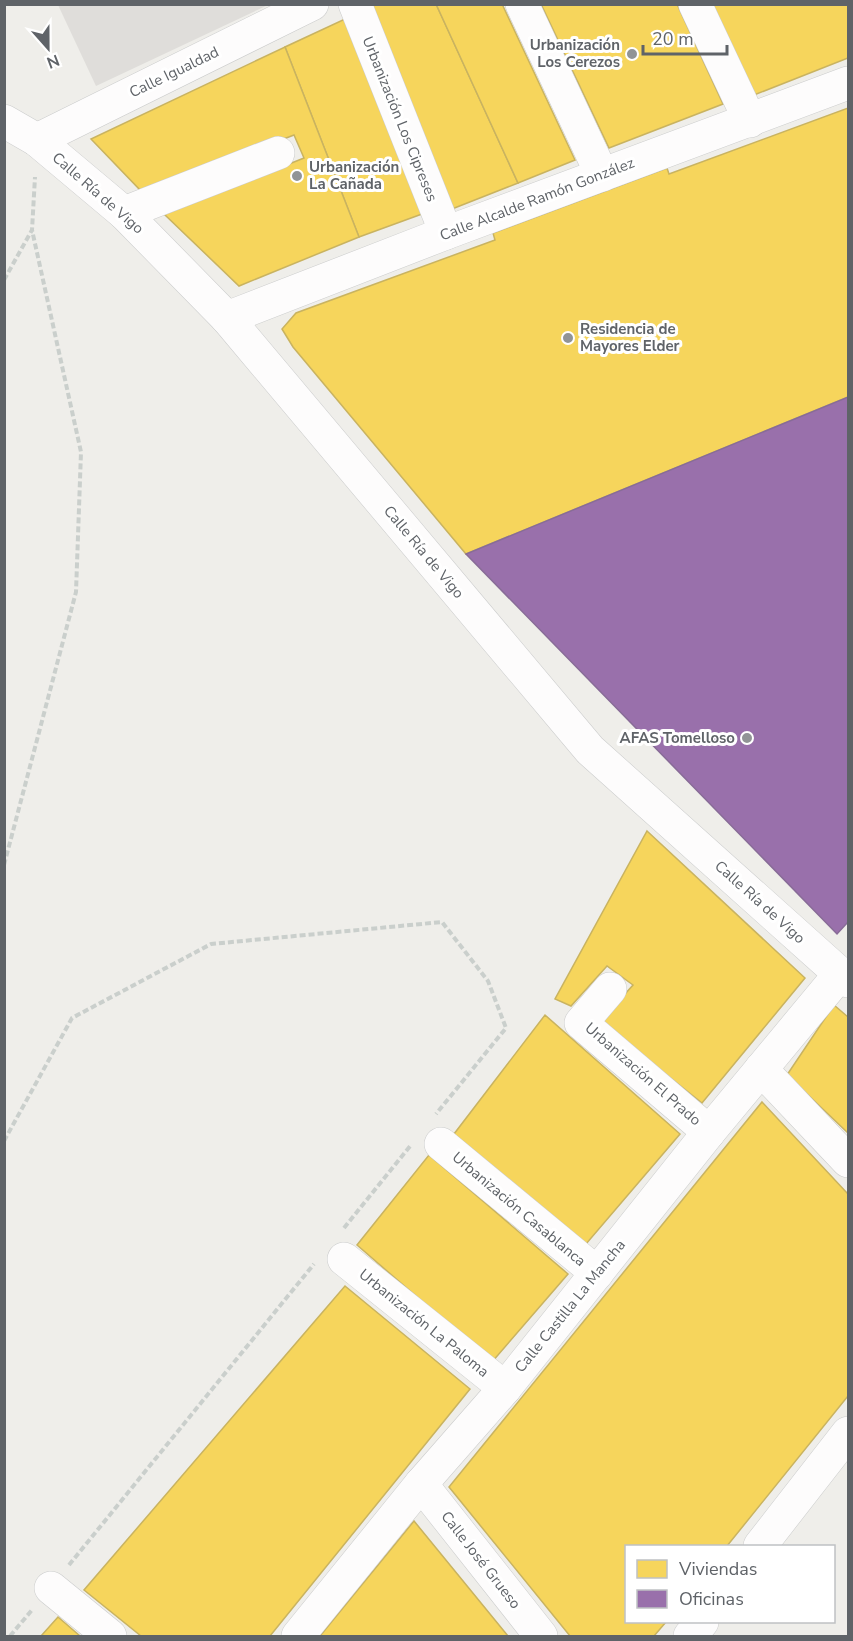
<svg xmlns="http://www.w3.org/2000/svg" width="853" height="1641" font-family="'Nunito Sans',sans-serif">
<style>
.industrial{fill:#dfddda}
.homes{fill:#f6d55c;stroke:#c9b360;stroke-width:1.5}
.offices{fill:#9970ab;stroke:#886c97;stroke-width:1.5}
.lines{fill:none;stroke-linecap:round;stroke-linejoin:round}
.minor-casing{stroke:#cbcccc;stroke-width:34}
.path{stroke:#cacfcc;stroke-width:4;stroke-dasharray:6 3;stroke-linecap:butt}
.minor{stroke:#fdfcfc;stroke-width:33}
.poi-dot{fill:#919496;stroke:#fff;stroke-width:2}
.labels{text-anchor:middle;stroke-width:6;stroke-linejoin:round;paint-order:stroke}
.poi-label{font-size:15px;font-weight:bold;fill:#5f6368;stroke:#fff;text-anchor:end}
.street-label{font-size:15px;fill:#5f6368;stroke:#fff}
</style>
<rect width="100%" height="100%" fill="#efeeea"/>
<!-- industrial -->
<polygon class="industrial" points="58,5 268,5 96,86"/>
<!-- homes -->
<g class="homes">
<polygon points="376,4 436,4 518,183 452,209 372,7"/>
<polygon points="436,4 502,4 575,160 518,183"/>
<polygon points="541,4 677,4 723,104 609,148"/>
<polygon points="712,4 848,4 848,58 754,95"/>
<polygon points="345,19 422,214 359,237 285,47"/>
<polygon points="285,47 359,237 239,286 164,214 304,158 294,135 143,193 91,139"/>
<polygon points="848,108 848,397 466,554 293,347 282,329 296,313 495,240 493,233 667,168 669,174"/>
<polygon points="647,831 805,978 702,1103 600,1022 633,985 607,966 571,1006 555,999"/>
<polygon points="834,1005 848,1017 848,1133 787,1075"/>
<polygon points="545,1015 680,1134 586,1244 454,1134"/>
<polygon points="762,1102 848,1194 848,1396 727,1546 626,1546 626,1622 666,1622 654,1636 570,1636 449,1487"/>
<polygon points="429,1155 568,1274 492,1362 357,1245"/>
<polygon points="345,1286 470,1389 270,1636 141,1636 84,1590"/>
<polygon points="414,1521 508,1636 320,1636"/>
<polygon points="58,1617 80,1636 41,1636"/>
</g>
<!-- offices -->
<polygon class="offices" points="848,397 848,922 837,934 466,554"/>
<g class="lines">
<!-- minor casing -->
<g class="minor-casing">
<g id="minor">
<polyline points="355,4 446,233"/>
<polyline points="522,4 602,175"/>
<polyline points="695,4 750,121"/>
<polyline points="4,121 37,140 124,213 227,318 590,750 848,981"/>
<polyline points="37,140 312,4"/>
<polyline points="124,213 278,153"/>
<polyline points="227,318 446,233 848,83"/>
<polyline points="610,989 581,1023 709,1132"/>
<polyline points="761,1069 848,1161"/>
<polyline points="441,1144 597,1273"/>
<polyline points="344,1259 505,1388"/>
<polyline points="421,1484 541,1636"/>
<polyline points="760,1546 848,1433"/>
<polyline points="51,1588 110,1636"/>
<polyline points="298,1636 421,1484 505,1388 709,1132 840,974"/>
<polyline points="690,1636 702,1622"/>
</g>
</g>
<!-- path -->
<g class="path">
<polyline points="4,280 32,230 35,177"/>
<polyline points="4,865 76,592 81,452 32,230"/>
<polyline points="4,1141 72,1018 211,944 442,922 488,981 506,1028 436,1114"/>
<polyline points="344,1228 411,1145"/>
<polyline points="69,1565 314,1264"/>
<polyline points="10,1636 32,1610"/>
</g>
<!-- minor -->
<use href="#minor" class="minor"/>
</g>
<!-- markers -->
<g class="poi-dot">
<circle cx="632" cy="54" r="6"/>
<circle cx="297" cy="176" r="6"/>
<circle cx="568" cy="338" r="6"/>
<circle cx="747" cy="738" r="6"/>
</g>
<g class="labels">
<!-- poi labels -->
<g class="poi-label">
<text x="620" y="50">Urbanización<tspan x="620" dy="17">Los Cerezos</tspan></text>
<text x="309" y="172" text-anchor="start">Urbanización<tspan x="309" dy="17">La Cañada</tspan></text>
<text x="580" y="334" text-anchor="start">Residencia de<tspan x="580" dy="17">Mayores Elder</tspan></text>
<text x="735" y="743">AFAS Tomelloso</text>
</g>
<!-- street labels -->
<g class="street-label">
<text transform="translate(174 72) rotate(-26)" y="5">Calle Igualdad</text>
<text transform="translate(400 119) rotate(68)" y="5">Urbanización Los Cipreses</text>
<text transform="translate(98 193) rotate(41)" y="5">Calle Ría de Vigo</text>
<text transform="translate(537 199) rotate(-21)" y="5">Calle Alcalde Ramón González</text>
<text transform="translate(424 552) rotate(50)" y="5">Calle Ría de Vigo</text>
<text transform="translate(760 902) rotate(42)" y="5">Calle Ría de Vigo</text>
<text transform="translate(643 1074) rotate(41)" y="5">Urbanización El Prado</text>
<text transform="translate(519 1209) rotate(40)" y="5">Urbanización Casablanca</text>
<text transform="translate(570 1306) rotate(-51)" y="5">Calle Castilla La Mancha</text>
<text transform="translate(424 1323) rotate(39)" y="5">Urbanización La Paloma</text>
<text transform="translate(481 1560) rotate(52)" y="5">Calle José Grueso</text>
</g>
</g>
<!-- border -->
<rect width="853" height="1641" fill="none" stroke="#5f6368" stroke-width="12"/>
<!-- legend -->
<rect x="625" y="1545" width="210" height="78" fill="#ffffff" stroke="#bfc1c3" stroke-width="1.5"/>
<rect x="637" y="1560" width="30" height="18" fill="#f6d55c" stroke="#bfc1c3" stroke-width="1.5"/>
<text x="679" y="1575" font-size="18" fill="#5f6368">Viviendas</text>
<rect x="637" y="1590" width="30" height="18" fill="#9970ab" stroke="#bfc1c3" stroke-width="1.5"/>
<text x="679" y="1605" font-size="18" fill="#5f6368">Oficinas</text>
<!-- north arrow -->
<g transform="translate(48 48) rotate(159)" stroke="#ffffff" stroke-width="4.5" paint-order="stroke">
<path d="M0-4.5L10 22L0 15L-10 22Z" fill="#5f6368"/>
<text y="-9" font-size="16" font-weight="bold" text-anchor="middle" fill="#5f6368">N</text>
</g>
<!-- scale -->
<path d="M643 45v9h84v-9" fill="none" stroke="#5f6368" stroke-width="3"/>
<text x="652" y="45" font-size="18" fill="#5f6368" stroke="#ffffff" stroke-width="4.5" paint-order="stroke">20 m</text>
</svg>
